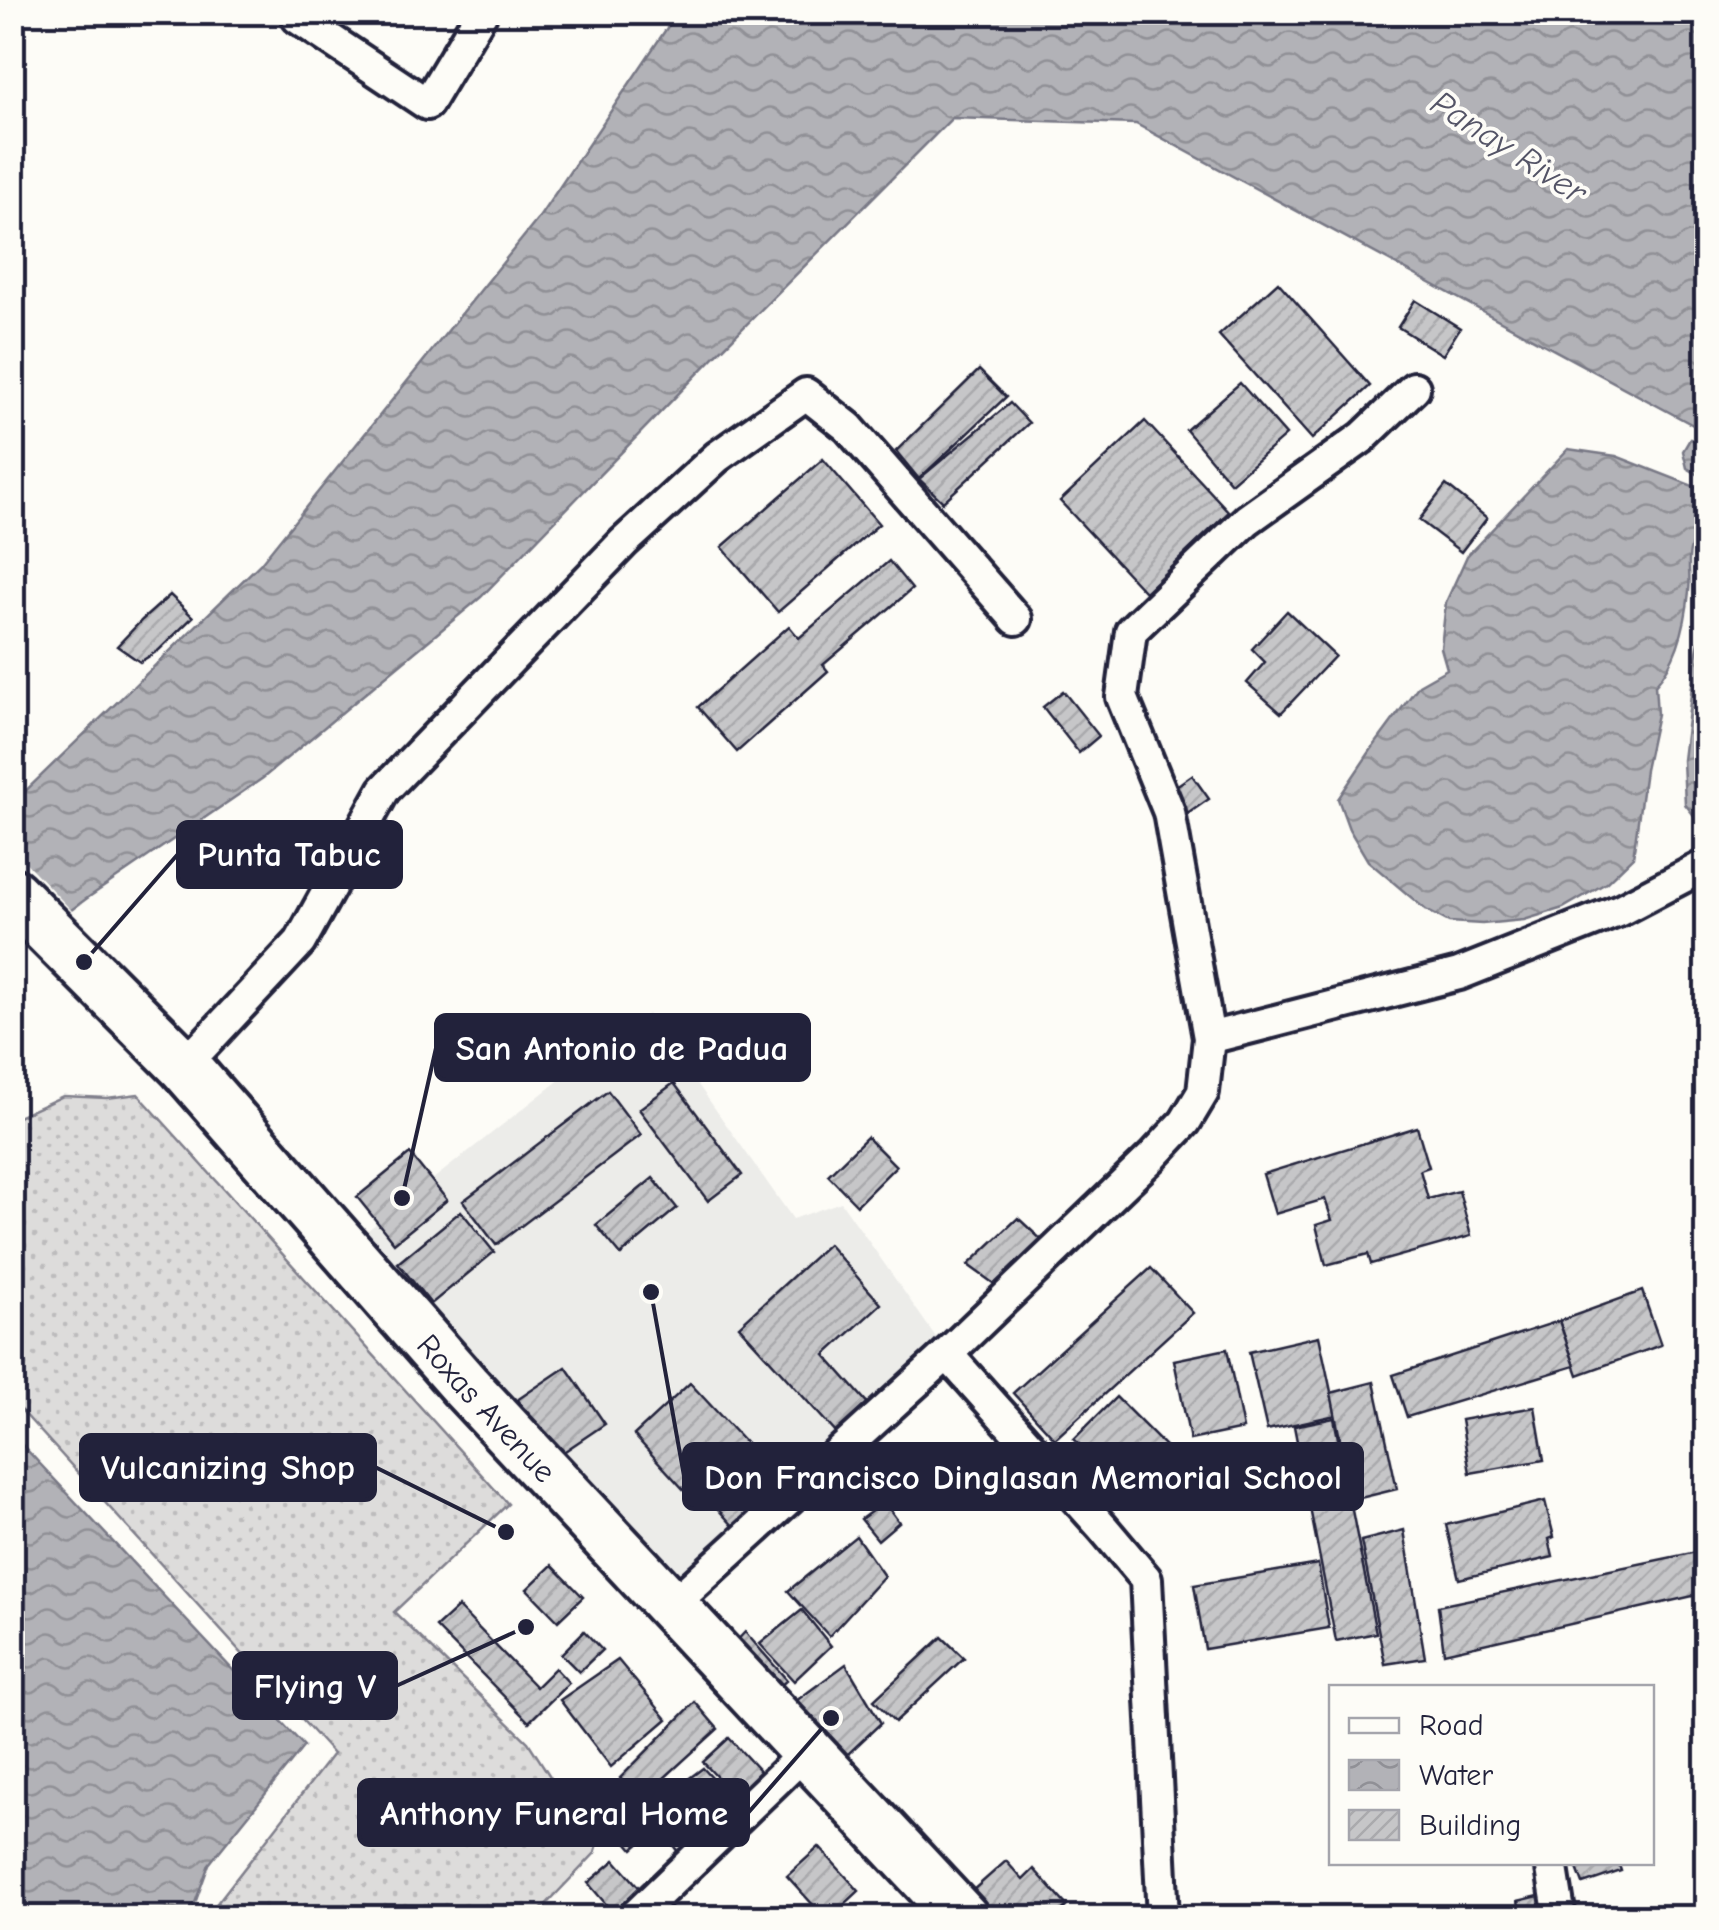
<svg xmlns="http://www.w3.org/2000/svg" width="1719" height="1930" font-family="'Comic Neue',sans-serif">
<style>
.built{fill:#ecece9}
.grass{fill:url(#grass-dots);stroke:#807f8b;stroke-width:2.5}
.water{fill:url(#water-waves);stroke:#787885;stroke-width:2.5}
.pier{fill:#fdfcf7}
.building{fill:url(#building-hatch);stroke:#22223b;stroke-width:2.5}
.lines{fill:none;stroke-linecap:round;stroke-linejoin:round}
.street-casing{stroke:#22223b;stroke-width:38}
.primary-casing{stroke:#22223b;stroke-width:58}
.street{stroke:#fdfcf7;stroke-width:30}
.primary{stroke:#fdfcf7;stroke-width:50}
.labels{text-anchor:middle;stroke-width:8;stroke-linejoin:round;paint-order:stroke}
.street-label{font-size:32px;fill:#22223b;stroke:#fdfcf7}
.water-label{font-size:35px;font-style:italic;fill:#545466;stroke:#fdfcf7}
.leader{fill:none;stroke:#22223b;stroke-width:4}
.callout-dot{fill:#22223b;stroke:#fdfcf7;stroke-width:4}
.callout{fill:#22223b;stroke:#22223b;stroke-width:4}
.callout-label{font-size:35px;text-anchor:middle;font-weight:bold;fill:#fff}
</style>
<defs>
<pattern id="grass-dots" width="8" height="8" patternUnits="userSpaceOnUse" patternTransform="scale(2.5)"><rect width="8" height="8" fill="#dddcdb"/><path d="M2 2h.1M6 6h.1" fill="none" stroke="#bdbcbd" stroke-width="1.8" stroke-linecap="round"/></pattern>
<pattern id="water-waves" width="16" height="10" patternUnits="userSpaceOnUse" patternTransform="scale(2.5)"><rect width="16" height="10" fill="#b2b2b7"/><path d="M0 5q4-4 8 0t8 0" fill="none" stroke="#909096"/></pattern>
<pattern id="building-hatch" width="6" height="6" patternUnits="userSpaceOnUse" patternTransform="scale(2.5)"><rect width="6" height="6" fill="#c6c6c8"/><path d="M-1 1l2-2M0 6l6-6M5 7l2-2" fill="none" stroke="#aaaaad"/></pattern>
</defs>
<rect width="100%" height="100%" fill="#fdfcf7"/>
<filter id="ink" filterUnits="userSpaceOnUse"><feTurbulence type="fractalNoise" baseFrequency=".01" numOctaves="2"/><feDisplacementMap in="SourceGraphic" scale="20" xChannelSelector="R" yChannelSelector="G"/><feConvolveMatrix kernelMatrix="1 2 1 2 8 2 1 2 1" color-interpolation-filters="sRGB"/></filter>
<g filter="url(#ink)">
<!-- built -->
<polygon class="built" points="648,1014 793,1219 841,1202 940,1343 670,1592 354,1241 622,1031"/>
<!-- grass -->
<polygon class="grass" points="138,1094 508,1504 394,1612 528,1742 576,1817 610,1807 595,1853 534,1917 213,1917 214,1907 333,1754 13,1401 13,1119 63,1096 107,1098"/>
<!-- water -->
<g class="water">
<polygon points="1677,12 1706,32 1706,432 1136,124 952,118 714,357 481,597 263,778 86,899 13,953 13,803 260,564 538,219 677,13"/>
<polygon points="1690,439 1706,444 1706,479 1687,468 1683,451"/>
<path d="M1568,449L1616,456L1706,491C1707,513 1695,530 1690,551C1687,564 1691,578 1689,591C1686,624 1678,660 1655,685L1657,714L1645,770L1633,857L1606,883L1563,908L1524,920L1482,924L1449,922L1426,910L1368,861L1349,829L1338,799L1371,750L1419,685L1447,669L1441,648L1446,602L1467,556Z"/>
<polygon points="1706,610 1706,818 1696,818 1685,804 1683,760 1695,661"/>
<polygon points="12,1434 304,1746 209,1864 190,1917 13,1917"/>
</g>
<!-- pier -->
<polygon class="pier" points="13,849 74,913 24,951 12,939"/>
<!-- building -->
<g class="building">
<polygon points="1278,282 1370,386 1312,439 1219,335"/>
<polygon points="1415,300 1460,328 1443,355 1398,327"/>
<polygon points="979,370 1006,397 919,479 896,451"/>
<polygon points="1240,383 1286,435 1231,483 1186,430"/>
<polygon points="1010,403 1029,423 943,502 919,479"/>
<polygon points="1145,421 1229,512 1145,592 1060,501"/>
<polygon points="823,459 879,524 778,612 722,547"/>
<polygon points="1446,485 1487,518 1461,552 1419,520"/>
<polygon points="889,561 912,589 823,665 828,671 737,752 698,707 789,626 799,638"/>
<polygon points="170,595 193,617 159,650 140,662 117,646 142,620"/>
<polygon points="1287,611 1335,656 1281,713 1247,683 1265,662 1252,649"/>
<polygon points="1063,691 1099,736 1079,753 1043,707"/>
<polygon points="1192,775 1209,799 1183,817 1166,793"/>
<polygon points="674,1083 742,1175 708,1201 639,1109"/>
<polygon points="608,1091 641,1135 496,1245 463,1201"/>
<polygon points="1417,1127 1429,1167 1420,1170 1428,1199 1459,1191 1471,1236 1371,1264 1368,1254 1326,1265 1316,1225 1332,1220 1325,1199 1275,1214 1263,1174"/>
<polygon points="867,1137 896,1166 857,1205 828,1175"/>
<polygon points="410,1154 447,1200 394,1243 357,1197"/>
<polygon points="653,1178 677,1208 621,1255 596,1225"/>
<polygon points="461,1211 494,1252 431,1304 398,1263"/>
<polygon points="1018,1218 1046,1244 997,1286 968,1265"/>
<polygon points="828,1244 881,1304 825,1355 870,1406 838,1435 739,1326"/>
<polygon points="1151,1268 1193,1313 1055,1439 1013,1393"/>
<polygon points="1642,1291 1661,1345 1578,1375 1559,1321"/>
<polygon points="1559,1321 1575,1366 1407,1417 1393,1375"/>
<polygon points="1319,1336 1336,1415 1267,1430 1249,1352"/>
<polygon points="1227,1349 1243,1429 1190,1440 1174,1360"/>
<polygon points="566,1367 605,1424 556,1457 517,1400"/>
<polygon points="1374,1382 1397,1489 1352,1500 1331,1393"/>
<polygon points="690,1383 752,1450 733,1468 766,1504 737,1530 704,1494 695,1502 634,1435"/>
<polygon points="1116,1397 1166,1447 1124,1490 1074,1439"/>
<polygon points="1535,1407 1544,1460 1470,1473 1461,1420"/>
<polygon points="1334,1418 1376,1633 1336,1641 1294,1426"/>
<polygon points="1545,1501 1554,1537 1549,1539 1553,1557 1459,1579 1446,1525"/>
<polygon points="884,1502 899,1522 878,1540 861,1519"/>
<polygon points="1404,1530 1425,1658 1385,1664 1361,1541"/>
<polygon points="856,1536 884,1576 829,1636 788,1591"/>
<polygon points="1706,1550 1706,1593 1444,1653 1438,1606"/>
<polygon points="1318,1564 1329,1628 1205,1649 1194,1585"/>
<polygon points="552,1565 583,1597 558,1621 527,1589"/>
<polygon points="458,1607 536,1687 555,1668 569,1683 529,1722 436,1627"/>
<polygon points="802,1610 831,1646 794,1681 760,1644"/>
<polygon points="584,1631 602,1650 579,1672 561,1654"/>
<polygon points="745,1632 787,1680 768,1697 722,1657"/>
<polygon points="942,1637 964,1658 895,1722 874,1700"/>
<polygon points="618,1660 667,1719 611,1767 560,1700"/>
<polygon points="846,1664 881,1723 829,1772 781,1712"/>
<polygon points="695,1702 718,1729 662,1780 702,1829 678,1852 659,1826 633,1849 616,1829 643,1803 620,1778"/>
<polygon points="729,1738 768,1780 742,1804 703,1762"/>
<polygon points="703,1768 739,1807 721,1824 683,1783"/>
<polygon points="819,1847 859,1891 830,1918 825,1918 787,1876"/>
<polygon points="615,1860 643,1892 616,1916 588,1883"/>
<polygon points="1006,1861 1023,1880 1034,1869 1067,1906 1054,1918 969,1918 956,1905"/>
<polygon points="1618,1862 1621,1871 1583,1884 1575,1863"/>
<polygon points="1547,1894 1553,1918 1522,1918 1518,1901"/>
</g>
<g class="lines">
<!-- street casing -->
<g class="street-casing">
<g id="street">
<polyline points="298,18 427,104 482,12"/>
<polyline points="1209,1038 1459,974 1620,910 1706,865"/>
<polyline points="184,1066 300,942 384,790 624,542 717,457 806,394 848,427 1016,619"/>
<polyline points="947,1354 1103,1528 1146,1579 1163,1918"/>
<polyline points="670,1607 947,1354 1152,1157 1185,1122 1203,1092 1209,1038 1169,812 1122,697 1131,631 1247,520 1363,437 1414,388"/>
<polyline points="1551,1862 1560,1918"/>
<polyline points="633,1918 808,1750"/>
</g>
</g>
<!-- primary casing -->
<g class="primary-casing">
<g id="primary">
<path id="s1" d="M12,894L184,1066L465,1386L963,1918"/>
</g>
</g>
<!-- street -->
<use href="#street" class="street"/>
<!-- primary -->
<use href="#primary" class="primary"/>
</g>
</g>
<g class="labels">
<!-- street labels -->
<g class="street-label">
<text dy="11" stroke="none"><textPath href="#s1" startOffset="700">Roxas Avenue</textPath></text>
</g>
<!-- water labels -->
<g class="water-label">
<text transform="translate(1509 147) rotate(33)" y="12">Panay River</text>
</g>
</g>
<!-- callouts -->
<path class="leader" d="M84 962L178 854M402 1198L436 1048M506 1532L375 1467M651 1292L684 1476M526 1627L396 1686M831 1718L748 1813"/>
<g class="callout-dot">
<circle cx="84" cy="962" r="10"/>
<circle cx="402" cy="1198" r="10"/>
<circle cx="506" cy="1532" r="10"/>
<circle cx="651" cy="1292" r="10"/>
<circle cx="526" cy="1627" r="10"/>
<circle cx="831" cy="1718" r="10"/>
</g>
<g class="callout">
<rect x="178" y="822" width="223" height="65" rx="10"/>
<rect x="436" y="1015" width="373" height="65" rx="10"/>
<rect x="81" y="1435" width="294" height="65" rx="10"/>
<rect x="684" y="1444" width="678" height="65" rx="10"/>
<rect x="234" y="1653" width="162" height="65" rx="10"/>
<rect x="359" y="1780" width="389" height="65" rx="10"/>
</g>
<g class="callout-label">
<text x="289" y="866">Punta Tabuc</text>
<text x="622" y="1060">San Antonio de Padua</text>
<text x="228" y="1479">Vulcanizing Shop</text>
<text x="1023" y="1489">Don Francisco Dinglasan Memorial School</text>
<text x="315" y="1698">Flying V</text>
<text x="554" y="1825">Anthony Funeral Home</text>
</g>
<!-- margin -->
<rect width="1719" height="1930" fill="none" stroke="#fdfcf7" stroke-width="50"/>
<rect x="25" y="25" width="1669" height="1880" fill="none" stroke="#22223b" stroke-width="4" filter="url(#ink)"/>
<!-- legend -->
<rect x="1329" y="1685" width="325" height="180" fill="#fdfcf7" stroke="#a5a5ac" stroke-width="2.5"/>
<rect x="1349" y="1718" width="50" height="15" fill="#fdfcf7" stroke="#a5a5ac" stroke-width="2.5"/>
<text x="1419" y="1735" font-size="30" fill="#22223b">Road</text>
<rect x="1349" y="1760" width="50" height="30" fill="url(#water-waves)" stroke="#a5a5ac" stroke-width="2.5"/>
<text x="1419" y="1785" font-size="30" fill="#22223b">Water</text>
<rect x="1349" y="1810" width="50" height="30" fill="url(#building-hatch)" stroke="#a5a5ac" stroke-width="2.5"/>
<text x="1419" y="1835" font-size="30" fill="#22223b">Building</text>
</svg>
